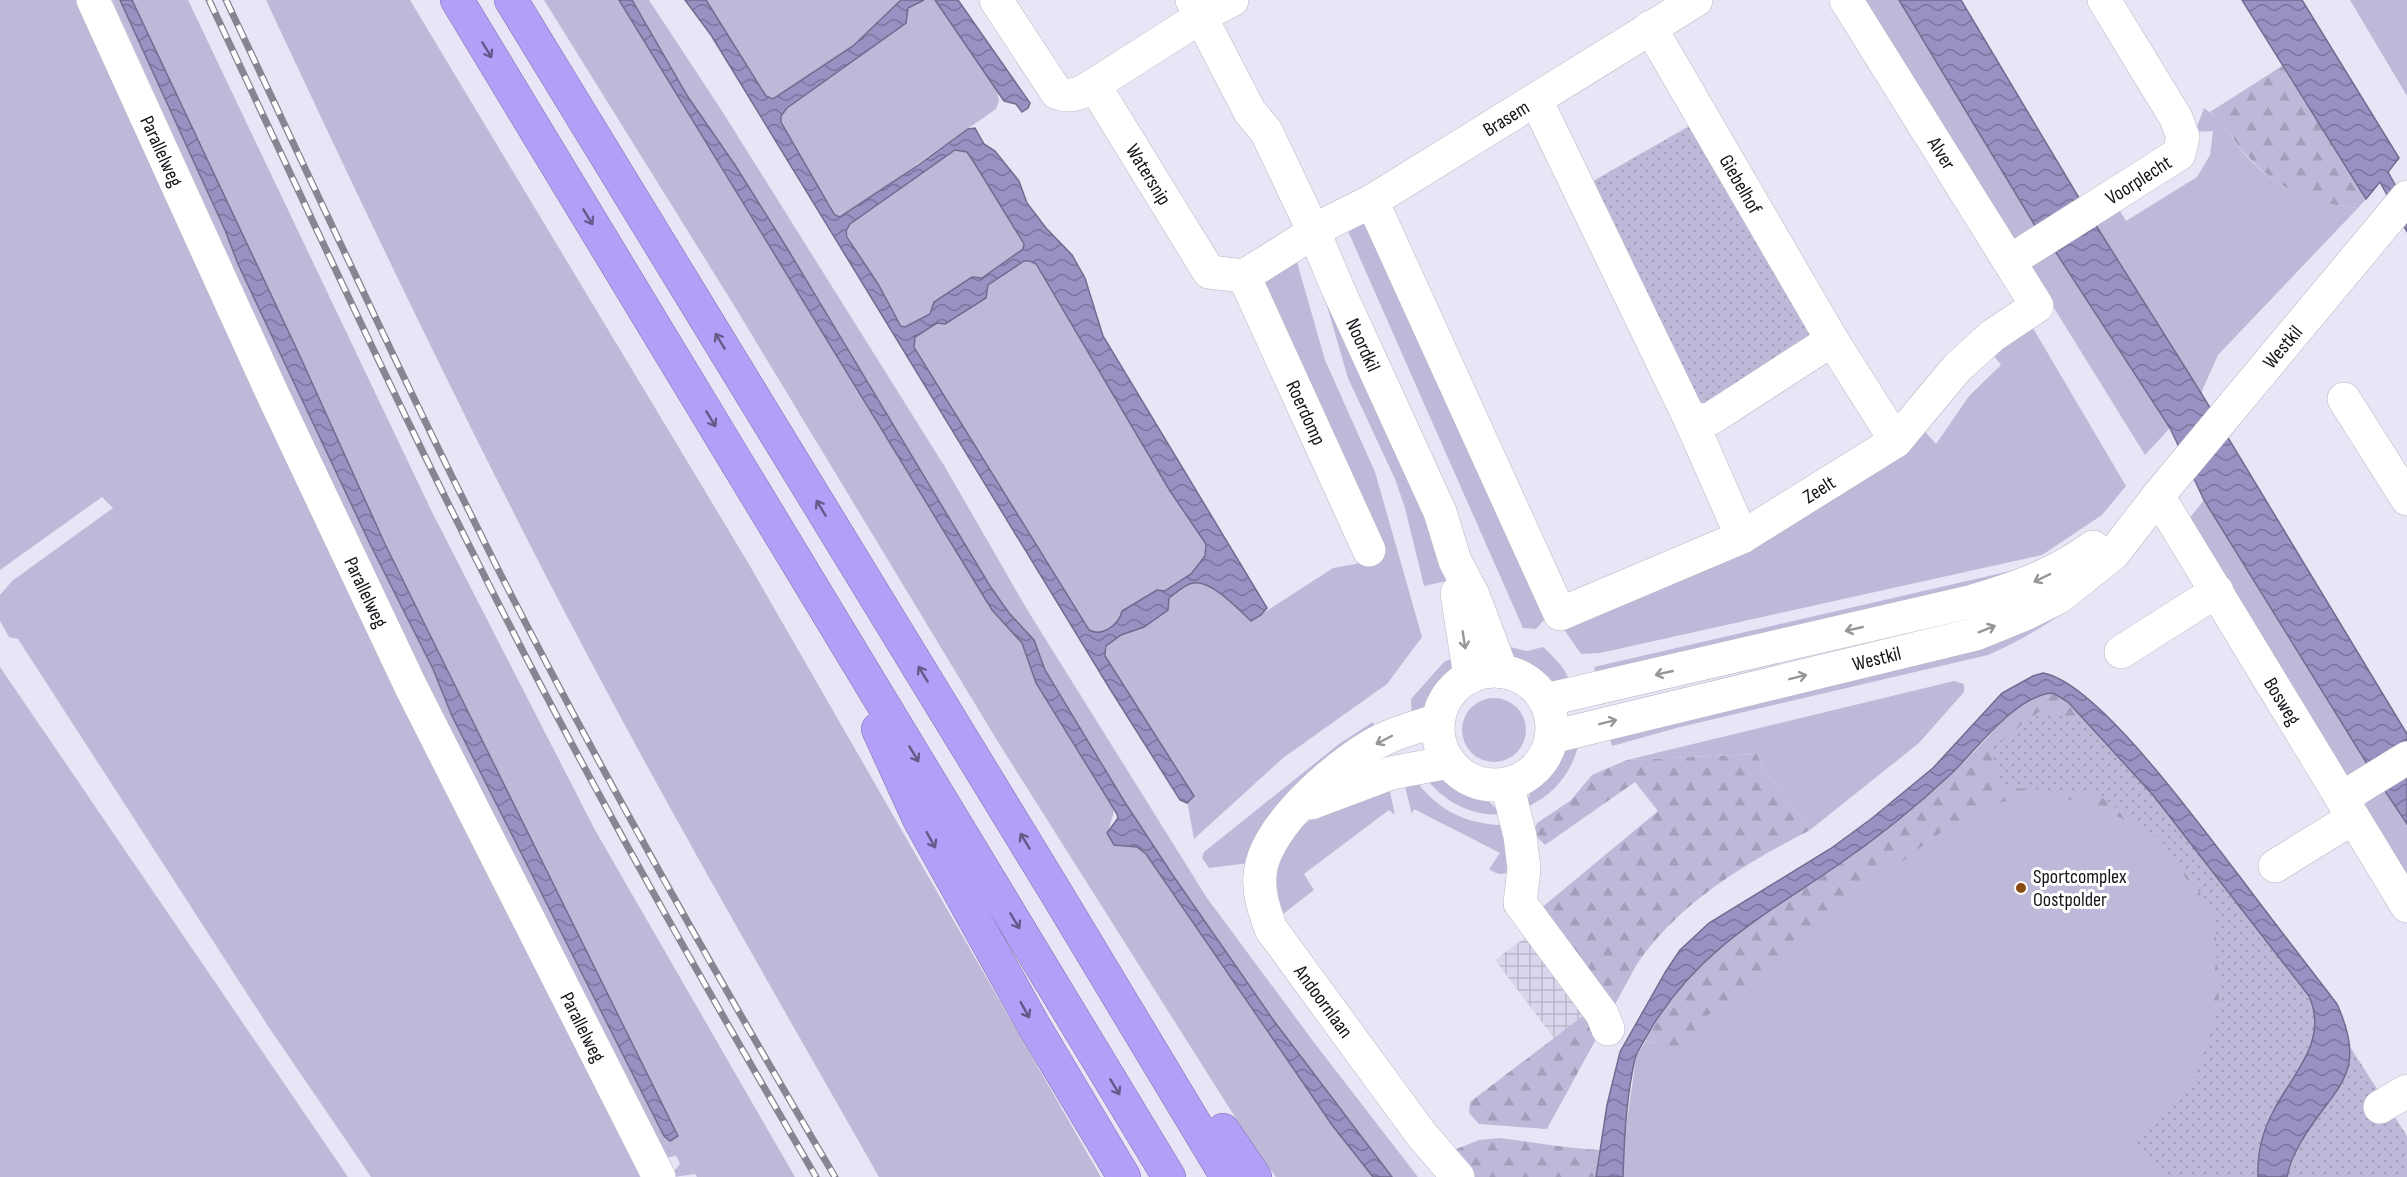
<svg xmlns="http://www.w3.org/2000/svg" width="2407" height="1177" font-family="'Sofia Sans Condensed',sans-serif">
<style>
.industrial{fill:url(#industrial-grid)}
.green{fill:#bfb9d9}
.forest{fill:url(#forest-firs)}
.park{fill:url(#park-dots)}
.water{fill:url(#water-waves);stroke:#726b90;stroke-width:1.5;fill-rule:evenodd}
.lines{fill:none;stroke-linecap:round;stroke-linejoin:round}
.minor-casing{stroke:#b8b6c5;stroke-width:34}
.highway-casing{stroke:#7c6eaa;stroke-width:34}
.minor{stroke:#fff;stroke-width:33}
.highway{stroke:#b39ff8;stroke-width:33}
.rail-casing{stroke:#878591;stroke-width:7}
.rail{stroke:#fff;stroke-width:4.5;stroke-dasharray:14;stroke-linecap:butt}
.oneway{stroke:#645a89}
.oneway2{stroke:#969598}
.poi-dot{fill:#8a4a12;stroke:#fff;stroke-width:2}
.labels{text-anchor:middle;stroke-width:6;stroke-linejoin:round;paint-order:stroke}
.street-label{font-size:20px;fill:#15141a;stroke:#fff}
.poi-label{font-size:20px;fill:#15141a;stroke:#fff;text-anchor:start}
</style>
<defs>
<pattern id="industrial-grid" width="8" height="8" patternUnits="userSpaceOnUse" patternTransform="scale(1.5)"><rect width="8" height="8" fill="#dad6ed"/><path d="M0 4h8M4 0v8" fill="none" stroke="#bab7cb"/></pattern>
<pattern id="forest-firs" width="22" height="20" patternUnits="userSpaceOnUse" patternTransform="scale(1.5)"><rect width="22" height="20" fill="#bfb9d9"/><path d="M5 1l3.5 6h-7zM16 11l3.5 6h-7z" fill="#a39eba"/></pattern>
<pattern id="park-dots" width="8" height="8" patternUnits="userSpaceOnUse" patternTransform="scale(1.5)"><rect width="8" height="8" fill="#bfb9d9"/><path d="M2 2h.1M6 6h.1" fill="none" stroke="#a39eba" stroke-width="1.8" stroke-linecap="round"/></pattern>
<pattern id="water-waves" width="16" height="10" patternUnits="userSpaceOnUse" patternTransform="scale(1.5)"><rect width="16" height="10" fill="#9a90c2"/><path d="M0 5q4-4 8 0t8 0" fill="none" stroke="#7c749d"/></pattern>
</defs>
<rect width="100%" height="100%" fill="#e8e5f6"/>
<!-- industrial -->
<polygon class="industrial" points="1526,937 1588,1019 1557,1042 1495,960"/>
<!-- green -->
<g class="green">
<polygon points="0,0 81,0 646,1177 371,1177 268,1026 18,639 9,637 0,621 0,595 12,581 113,508 102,497 0,570"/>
<polygon points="112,0 120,0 225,230 238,264 370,544 433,669 452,716 664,1136 678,1135 385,543 299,354 132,0 188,0 432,512 595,830 795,1177 697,1177 695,1174 674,1177 675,1170 680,1164 676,1156 666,1158 419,676"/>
<path d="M266,0H410L747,561L1101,1177H879C766,978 651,780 546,576C448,386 356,193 266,0Z"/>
<path d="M544,0H619L970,574L1022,642L1036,683L1114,807C1114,823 1102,831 1114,845L1138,847L1146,854L1332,1125L1373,1177H1276L1252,1144L998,742L735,307Z"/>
<polygon points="632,0 649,0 722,111 945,467 1028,611 1207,898 1316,1045 1418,1177 1392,1177 1274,1021 1172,874 1124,801 1045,670 1034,640 1009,613 990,586 787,248 735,165 688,97"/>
<polygon points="700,0 936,0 996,87 999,101 996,109 839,219 766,110"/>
<polygon points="1858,0 1899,0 2037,229 2013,243"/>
<polygon points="2350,0 2407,0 2407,96"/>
<path d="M2204,108C2211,114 2220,119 2225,126C2230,132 2233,140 2238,146C2267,184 2311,204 2358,208L2218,355L2201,393L2094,223L2117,206L2126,221L2197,177L2210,155L2213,131L2195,132Z"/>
<polygon points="955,150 967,152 975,164 1170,491 1206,544 1205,556 1191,574 1099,634 1089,633 842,226"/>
<polygon points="1366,217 1546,618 1536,629 1523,628 1347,229"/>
<polygon points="2053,248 2170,428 2145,455 2031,271 2037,258"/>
<path d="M1297,262L1325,360L1375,472L1422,637L1387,684L1283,758L1194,839L1186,795L1106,657L1107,645L1121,635L1131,632L1168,602L1169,598C1176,593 1185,584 1193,583C1212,580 1238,609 1251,621L1333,568L1377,560L1259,285Z"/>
<path d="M1331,304C1372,394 1421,485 1446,581L1424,586L1405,508L1395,479L1348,378L1327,306Z"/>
<polygon points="2030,323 2126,486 2102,515 2042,555 1600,653 1581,654 1561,625 1921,427 1936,444 1969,396 2001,365 1990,351"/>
<polygon points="2204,500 2369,767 2343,783 2184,525"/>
<polygon points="2032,566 2038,572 1597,681 1594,667"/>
<path d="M2089,592C2058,619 2026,638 1988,655L1680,727L1612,746L1608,731Z"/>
<path d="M1506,646L1527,651L1543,647C1556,659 1567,669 1571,687L1544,684L1514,663Z"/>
<polygon points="1459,655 1455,675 1432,707 1412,721 1411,699 1444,662"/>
<polygon points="0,667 348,1177 0,1177"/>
<polygon points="1954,681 1964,684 1964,692 1919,743 1810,830 1764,770 1757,754 1627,760"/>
<circle cx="1494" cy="730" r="32"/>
<polygon points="1373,722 1376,733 1269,817 1261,826 1249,863 1209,868 1202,858 1204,852 1339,744"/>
<path d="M1580,740C1572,772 1556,794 1525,808C1529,789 1539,783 1550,769C1560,756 1565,747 1580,740Z"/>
<polygon points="1982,769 2134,792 2283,984 2214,1177 1610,1177 1626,1128 1636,1058 1646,1040 1654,1044"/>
<path d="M1443,775L1484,797L1502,814C1471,817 1443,801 1424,776Z"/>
<path d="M1413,776C1434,808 1464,824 1502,825L1513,870C1503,875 1499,876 1489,869L1500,853L1414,809L1412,814L1403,779Z"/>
<path d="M1388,782L1395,815L1389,810L1304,874L1314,890L1283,914C1255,831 1328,807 1388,782Z"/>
<polygon points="2385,788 2407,824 2407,886 2357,806"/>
</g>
<!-- forest -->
<g class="forest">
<path d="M2282,66L2366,199L2358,208C2306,203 2274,187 2240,148C2234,141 2230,132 2224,125C2220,120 2214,116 2210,112Z"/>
<path d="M2043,693H2053L2068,702L2126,764L2273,950L2224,1013L2212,1012C2215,988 2217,964 2212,940C2193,845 2095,777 1999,803C1972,811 1950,826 1927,842L1702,1020L1677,1054L1646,1040C1661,1012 1681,982 1705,960C1743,923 1791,897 1834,867C1882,835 1927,798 1968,758C1992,735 2011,705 2043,693Z"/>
<path d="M1757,754L1764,770L1810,830C1743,865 1680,902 1637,964L1547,1129L1479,1124L1469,1113L1470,1102L1600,1003L1540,909L1658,811L1635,782L1545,845L1533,833L1537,823L1570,801L1592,775L1627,760Z"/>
<path d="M1500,1138C1533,1142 1566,1148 1599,1150L1596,1177H1468L1449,1152L1479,1140Z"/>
</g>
<!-- park -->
<g class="park">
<polygon points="1691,125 1814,325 1811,342 1707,407 1694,408 1588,184"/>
<polygon points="2040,711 2106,727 2301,970 2407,1136 2407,1177 2161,1177 2135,1145 2191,1084 2219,1008 2215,914 2159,838 2095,793 2000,787 1990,749"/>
</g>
<!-- water -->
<g class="water">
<polygon points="120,0 132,0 299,354 385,544 678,1136 670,1141 664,1136 452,716 433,669 370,544 238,264 225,230"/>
<polygon points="619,0 632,0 688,97 735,165 787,248 990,586 1009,613 1034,640 1045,670 1124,801 1172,874 1274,1021 1392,1177 1373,1177 1332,1125 1146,854 1137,847 1114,845 1107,833 1118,818 1117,814 1036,683 1022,643 992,610 970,574"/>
<path d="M685,0H706L766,96L773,99L853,46L901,0H924L908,8L906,23L787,108L781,116V122L830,207L835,215L840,217L917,166L968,129L975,128L984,144L995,151L1019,181L1027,203L1046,228L1072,255L1085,278L1103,336L1267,608L1261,615L1251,621C1238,609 1212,580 1193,583C1185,584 1176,593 1169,598L1168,610L1144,627L1121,635L1106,646L1105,656L1194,796L1187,803L1180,800L1110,689L711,35ZM955,150L967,152L975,164L1024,244L1023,249L982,278L972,277L934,302L930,314L905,327L901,326L878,284L847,237L846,231L850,224ZM1024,261H1030L1036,264L1170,491L1206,544L1205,556L1191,574L1165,591L1157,590L1122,611C1119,625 1102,637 1089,630L914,347L915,337L937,323L945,324L986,298L988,285Z"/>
<polygon points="935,0 958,0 1030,103 1028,108 1022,112 1016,104 1004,101"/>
<polygon points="1899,0 1961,0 2082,203 2201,393 2407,734 2407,824 2369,767 2204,500 2170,428 2053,248 2037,229"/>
<polygon points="2242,0 2302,0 2399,158 2388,172 2407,206 2407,232 2380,182 2366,199"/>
<path d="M2043,673C2099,683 2203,830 2240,877C2272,920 2305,962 2337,1004C2370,1077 2333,1086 2301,1142C2294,1154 2289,1164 2287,1177H2258C2257,1154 2263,1130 2274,1110C2293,1073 2329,1041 2309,996L2153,795L2068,702L2053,693C2016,695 1978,748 1952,773C1916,807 1876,839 1835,867C1763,916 1699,950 1652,1027C1647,1037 1638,1049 1635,1059C1626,1097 1624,1139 1623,1177H1596L1607,1105L1620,1052L1666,971L1680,950L1709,923L1830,849L1871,819L1933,768L2002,693L2033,676Z"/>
</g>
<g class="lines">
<!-- minor casing -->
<g class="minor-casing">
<g id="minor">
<path id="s1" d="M93,0L273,395L411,687L659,1177"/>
<path d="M996,0L1057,93C1073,98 1081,93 1094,85"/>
<path id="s2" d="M1192,0L1250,112L1266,131L1314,232L1338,289L1440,512L1455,561L1473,595L1502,672"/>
<path id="s3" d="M1232,0L1202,16L1094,85L1209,272L1244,276L1330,222L1372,201L1696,0"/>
<polyline points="1536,100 1691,421 1710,419 1832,340 1650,27"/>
<path id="s4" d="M1372,201L1560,614L1742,537L1896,441L1957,368L1992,336L2037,306L1846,0"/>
<path id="s5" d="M2010,261L2179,154L2183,137L2176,118L2104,0"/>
<path id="s6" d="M1244,276L1369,550"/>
<polyline points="1832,340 1896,441"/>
<polyline points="2344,399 2407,499"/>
<polyline points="1691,421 1742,537"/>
<path id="s7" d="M2158,496L2407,906"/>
<polyline points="1457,593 1470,677"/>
<polyline points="2121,652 2217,591"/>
<circle cx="1495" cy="728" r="57"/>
<path d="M1545,700L1969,602C2014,589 2055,575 2093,547"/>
<path id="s8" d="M1439,720C1421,726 1403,730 1386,738C1344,757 1263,826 1260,875C1258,894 1265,912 1271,929L1421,1134L1458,1177"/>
<path id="s9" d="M1552,737L1976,634L2025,614L2059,597L2114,553L2158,496L2407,197"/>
<polyline points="1507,784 1520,836 1524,869 1520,903 1602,1014 1608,1029"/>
<polyline points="2342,798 2407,758"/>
<polyline points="1311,803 1391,773 1449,762"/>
<polyline points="2275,866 2353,818"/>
<polyline points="2380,1107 2407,1091"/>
</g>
</g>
<!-- highway casing -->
<g class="highway-casing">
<g id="highway">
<polyline points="457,0 1169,1177"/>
<polyline points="511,0 1055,891 1227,1177"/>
<polyline points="878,729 919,819 1034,1026 1124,1177"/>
<polyline points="1223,1130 1255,1177"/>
</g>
</g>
<!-- minor -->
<use href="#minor" class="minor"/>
<!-- highway -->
<use href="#highway" class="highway"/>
<!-- rail casing -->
<g class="rail-casing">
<g id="rail">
<path d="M209,0C298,189 385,379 479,565C583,773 699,976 816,1177"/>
<path d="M226,0C318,195 408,391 505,583C608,785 720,982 835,1177"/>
</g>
</g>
<!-- rail -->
<use href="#rail" class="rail"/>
</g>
<!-- one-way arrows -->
<defs><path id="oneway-shaft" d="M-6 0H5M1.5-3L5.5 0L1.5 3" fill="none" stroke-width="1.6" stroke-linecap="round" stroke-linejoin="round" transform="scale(1.5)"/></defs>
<g class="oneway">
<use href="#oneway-shaft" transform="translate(487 50) rotate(59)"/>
<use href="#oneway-shaft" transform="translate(588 217) rotate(59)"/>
<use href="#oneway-shaft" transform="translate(720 341) rotate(-121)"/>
<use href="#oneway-shaft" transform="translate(711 419) rotate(59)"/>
<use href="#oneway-shaft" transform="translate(821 508) rotate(-121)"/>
<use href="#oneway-shaft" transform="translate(923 674) rotate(-121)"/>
<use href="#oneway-shaft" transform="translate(914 754) rotate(59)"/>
<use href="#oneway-shaft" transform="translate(931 840) rotate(61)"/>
<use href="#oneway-shaft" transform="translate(1025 841) rotate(-121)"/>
<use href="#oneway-shaft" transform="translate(1015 921) rotate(59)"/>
<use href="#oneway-shaft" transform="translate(1025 1010) rotate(61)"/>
<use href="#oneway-shaft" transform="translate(1115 1087) rotate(59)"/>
</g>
<g class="oneway2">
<use href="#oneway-shaft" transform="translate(2042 578) rotate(154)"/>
<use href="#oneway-shaft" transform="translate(1854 629) rotate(167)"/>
<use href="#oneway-shaft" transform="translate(1987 629) rotate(-22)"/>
<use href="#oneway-shaft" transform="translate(1464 640) rotate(81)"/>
<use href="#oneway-shaft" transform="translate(1664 673) rotate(167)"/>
<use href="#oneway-shaft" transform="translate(1798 677) rotate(-14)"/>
<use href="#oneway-shaft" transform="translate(1608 722) rotate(-14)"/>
<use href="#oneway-shaft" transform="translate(1384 740) rotate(152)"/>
</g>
<!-- markers -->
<circle class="poi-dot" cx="2021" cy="888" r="6"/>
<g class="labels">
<!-- street labels -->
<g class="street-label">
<text dy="7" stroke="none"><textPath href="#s3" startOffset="723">Brasem</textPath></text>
<text dy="7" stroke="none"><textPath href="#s1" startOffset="166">Parallelweg</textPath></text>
<text transform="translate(1942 153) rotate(58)" y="7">Alver</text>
<text dy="7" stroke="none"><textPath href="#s3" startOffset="267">Watersnip</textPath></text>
<text dy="7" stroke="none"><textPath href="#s5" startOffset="152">Voorplecht</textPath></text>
<text transform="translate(1741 184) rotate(60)" y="7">Giebelhof</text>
<text dy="7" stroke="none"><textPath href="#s2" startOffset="386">Noordkil</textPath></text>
<text dy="7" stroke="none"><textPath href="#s9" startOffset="864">Westkil</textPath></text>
<text dy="7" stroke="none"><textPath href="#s6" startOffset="150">Roerdomp</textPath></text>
<text dy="7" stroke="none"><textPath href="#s4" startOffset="742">Zeelt</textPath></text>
<text dy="7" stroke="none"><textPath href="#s1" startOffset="652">Parallelweg</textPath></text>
<text dy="7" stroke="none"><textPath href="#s9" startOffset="334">Westkil</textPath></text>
<text dy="7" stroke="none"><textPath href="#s7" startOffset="240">Bosweg</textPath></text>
<text dy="7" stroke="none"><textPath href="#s8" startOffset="393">Andoornlaan</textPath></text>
<text dy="7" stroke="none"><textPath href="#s1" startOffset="1138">Parallelweg</textPath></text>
</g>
<!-- poi labels -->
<g class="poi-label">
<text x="2033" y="883">Sportcomplex<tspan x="2033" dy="23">Oostpolder</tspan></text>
</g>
</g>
</svg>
